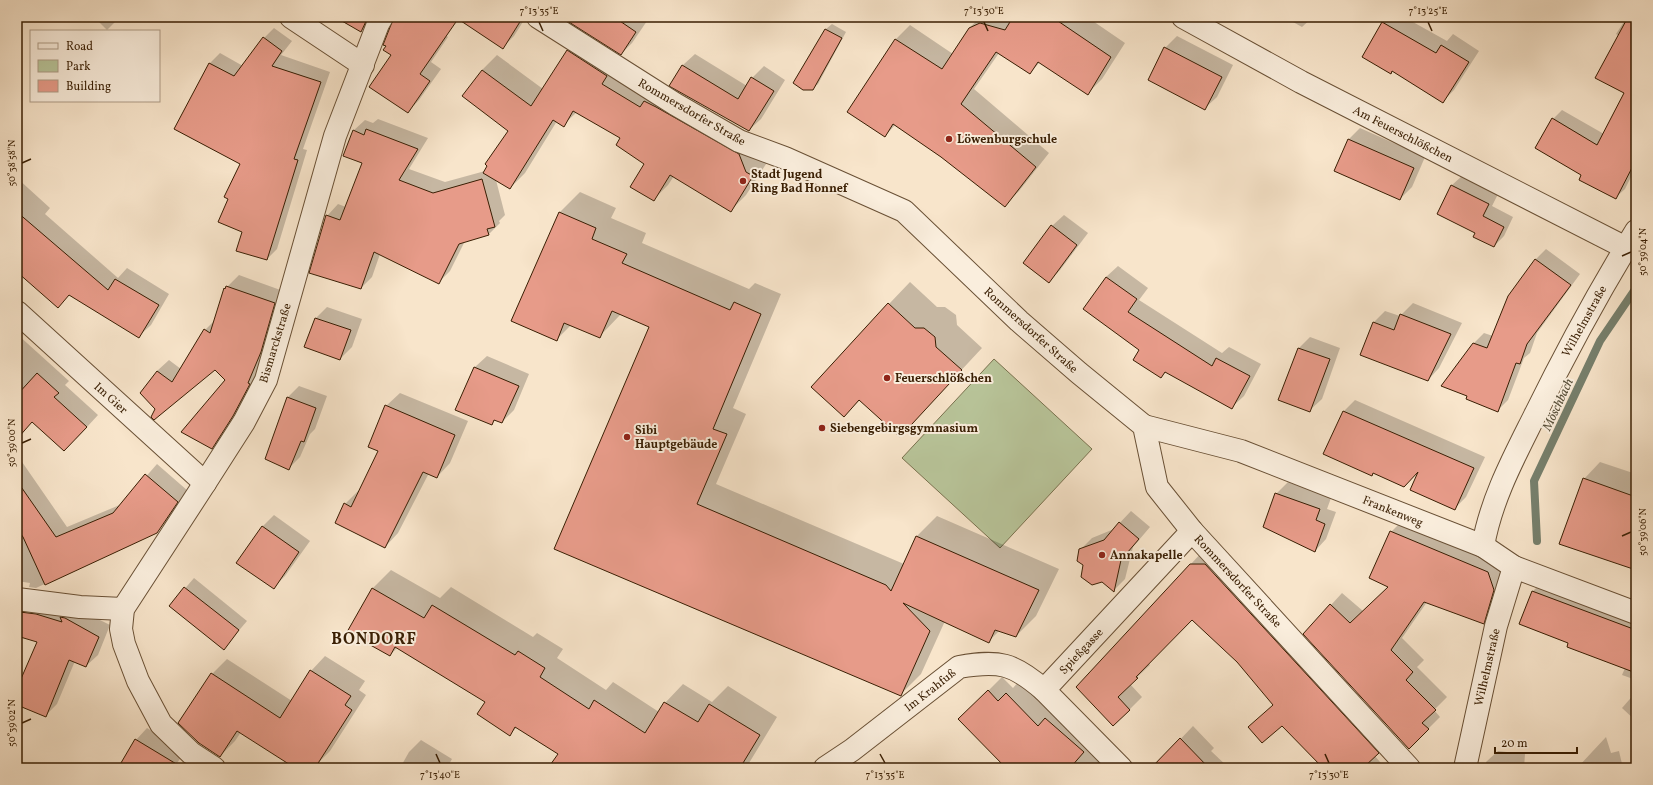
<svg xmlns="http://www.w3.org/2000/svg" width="1653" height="785" font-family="Vollkorn,serif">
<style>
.green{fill:#b9c69b;stroke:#79724f}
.shadow{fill:#0003}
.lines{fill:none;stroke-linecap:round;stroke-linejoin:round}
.stream{stroke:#767f6c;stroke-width:8}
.building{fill:#e79b89;stroke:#391e03}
.street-casing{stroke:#695035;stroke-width:24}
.street{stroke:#faeedd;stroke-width:22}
.ticks{fill:none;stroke:#391e03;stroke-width:1.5}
.poi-dot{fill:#8f2418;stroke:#faeedd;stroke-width:1.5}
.labels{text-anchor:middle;stroke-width:4;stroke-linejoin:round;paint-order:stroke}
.street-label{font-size:12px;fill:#391e03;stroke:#faeedd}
.poi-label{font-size:12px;font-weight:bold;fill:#391e03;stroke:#faeedd;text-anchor:start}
.water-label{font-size:13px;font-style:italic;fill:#574e38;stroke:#faeedd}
.district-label{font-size:16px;font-weight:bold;letter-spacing:1px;fill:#391e03;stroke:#faeedd}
.neatline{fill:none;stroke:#391e03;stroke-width:1.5}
.ticks-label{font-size:10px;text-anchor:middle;fill:#391e03}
</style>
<rect width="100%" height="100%" fill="#f8e5cb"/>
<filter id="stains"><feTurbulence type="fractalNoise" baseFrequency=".005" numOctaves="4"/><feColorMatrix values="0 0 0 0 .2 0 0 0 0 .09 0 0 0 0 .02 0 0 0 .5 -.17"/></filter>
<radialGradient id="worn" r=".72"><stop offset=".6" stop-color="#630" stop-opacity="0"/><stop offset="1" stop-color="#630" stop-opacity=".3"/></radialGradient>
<!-- green -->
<polygon class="green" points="994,359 1092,449 1000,548 902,458"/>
<!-- shadow -->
<g class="shadow">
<polygon points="94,17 120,17 107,30"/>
<polygon points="337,17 375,17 361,31"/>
<polygon points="398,17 419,17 448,37 431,62 441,69 419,100 408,112 392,55 387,46"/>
<polygon points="458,17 526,17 514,36 503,47"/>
<polygon points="563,17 641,17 647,21 632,43 621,54"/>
<polygon points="726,17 738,17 734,21"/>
<polygon points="981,17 1087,17 1125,43 1102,79 1088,93 1040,62 1030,73 999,53 974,89 1049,153 1019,191 1005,205 941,156 896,124 885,136 848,112 896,39 910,25 953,54 969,28"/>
<polygon points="1284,17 1313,17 1302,27"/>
<polygon points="1389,17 1404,17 1447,41 1453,34 1479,51 1454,90 1443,101 1393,70 1391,72 1383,23"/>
<polygon points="1627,17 1636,17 1636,167 1625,189 1615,198 1583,175 1553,119 1562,110 1604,134 1625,93 1619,36 1616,34"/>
<polygon points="832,24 846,32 818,84 812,89 794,83 826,29"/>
<polygon points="274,28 292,41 281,55 330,72 303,149 307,150 277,249 267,259 243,232 229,199 241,163 210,63 220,53 243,66 264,38"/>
<polygon points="583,36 768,161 746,195 731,210 674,176 668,185 653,200 646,163 622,138 577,112 563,125 557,121 525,173 510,188 496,180 505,215 499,221 500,223 489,234 465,241 450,271 439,282 380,254 372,277 361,288 327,216 338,204 346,207 363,163 353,131 365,120 373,123 378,119 428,138 409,169 445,182 485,171 510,130 463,96 482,70 497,55 543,89 568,51"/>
<polygon points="1177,36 1233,65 1217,97 1205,108 1165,48"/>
<polygon points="695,54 747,86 752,78 764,66 785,80 761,119 749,130 671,85 683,65"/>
<polygon points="1360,128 1425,157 1412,187 1400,199 1349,139"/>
<polygon points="1462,176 1498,194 1492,206 1513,217 1504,236 1494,246 1476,232 1438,213 1452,185"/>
<polygon points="17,178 50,208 45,214 118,278 127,268 169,294 151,325 139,336 17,258"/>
<polygon points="580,192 616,208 611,218 646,233 642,243 749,289 755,283 781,294 733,408 746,414 716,484 904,564 917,536 937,516 1059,569 1036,616 1016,636 1000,630 988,642 945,621 921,674 900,695 555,549 650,327 621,314 599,337 571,325 557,339 559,213"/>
<polygon points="1064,215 1088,233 1060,270 1049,282 1052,226"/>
<polygon points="1546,249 1580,274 1537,333 1530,353 1524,358 1508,400 1498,410 1469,395 1443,385 1474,343 1484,333 1493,336 1508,296 1536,259"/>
<polygon points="1118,266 1148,288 1139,300 1222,353 1229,347 1261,364 1244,396 1232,407 1166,372 1161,377 1141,350 1084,309 1106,277"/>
<polygon points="239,275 286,292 272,339 244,403 223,437 212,448 226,380 215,369 157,409 157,371 169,360 181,369 205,330 216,319 225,289"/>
<polygon points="910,282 937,307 945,307 956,315 957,325 982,348 900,436 860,400 844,415 889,304"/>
<polygon points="1413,303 1462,323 1439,368 1428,380 1361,354 1374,322 1385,311 1400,316"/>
<polygon points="327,307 362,319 352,347 340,359 306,346 316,318"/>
<polygon points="17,334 69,381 65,385 98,415 76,439 17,416"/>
<polygon points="1310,337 1340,348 1322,399 1310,410 1280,399 1299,348"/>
<polygon points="487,356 529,374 514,410 502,422 496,419 492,424 457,409 475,367"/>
<polygon points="299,386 327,396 315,429 310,434 300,457 289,468 288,397"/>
<polygon points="400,393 468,421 450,463 437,477 429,473 398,533 385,547 345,504 358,491 360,491 379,451 386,406"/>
<polygon points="1355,400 1485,457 1466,497 1454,509 1420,470 1343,412"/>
<polygon points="20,459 67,527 122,504 157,464 188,491 167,521 156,532 36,588 29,587 30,583 17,581 17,533 26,537 27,535 17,531 17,461"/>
<polygon points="1600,462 1636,474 1636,569 1584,479"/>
<polygon points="1288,482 1331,498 1327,509 1336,512 1326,539 1315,551 1276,494"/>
<polygon points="1131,511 1150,527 1133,547 1125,579 1114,590 1084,565 1080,550 1092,538 1114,529"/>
<polygon points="274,515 310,541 285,576 274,587 262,527"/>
<polygon points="1403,520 1500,561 1506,577 1495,611 1483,623 1427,602 1402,638 1424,660 1417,667 1447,697 1434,710 1440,717 1409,748 1331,605 1342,593 1363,611 1389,587 1391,532"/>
<polygon points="1203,551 1391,740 1375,756 1385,768 1320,768 1323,766 1282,724 1250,727 1274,704 1237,661 1192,619 1148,663 1150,665 1130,684 1142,697 1129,710 1077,687"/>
<polygon points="391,570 440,598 451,587 533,637 537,633 563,649 557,658 606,690 613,682 659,712 665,703 683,684 712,702 728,686 777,717 746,768 561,768 559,754 517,727 510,734 486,701 397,648 390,655 348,631 373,588"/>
<polygon points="194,578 247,621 224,648 170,606"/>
<polygon points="1543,581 1636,616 1636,680 1622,675 1625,668 1570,643 1532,592"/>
<polygon points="33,601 94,617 110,625 98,655 86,666 75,661 57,704 45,716 17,704 17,690 38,641 17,635 17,625 21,613"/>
<polygon points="325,656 365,681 359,690 366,695 330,751 315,766 297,768 241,732 235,741 220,756 212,674 227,659 292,701 311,671"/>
<polygon points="1002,677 1013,688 1020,680 1131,768 1003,768 1005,765 960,719"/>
<polygon points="1636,692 1636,721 1622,708"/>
<polygon points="1193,726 1214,748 1211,751 1229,768 1155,768 1154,767"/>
<polygon points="147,728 185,751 174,768 119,768 136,740"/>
<polygon points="1606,737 1611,753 1619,751 1623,768 1572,768 1578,767"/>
<polygon points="421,740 452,759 447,768 400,768 409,752"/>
<polygon points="1498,751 1525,754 1524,768 1486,768 1486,762"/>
</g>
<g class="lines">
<!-- stream -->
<polyline class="stream" points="1537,541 1534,481 1600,341 1636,288"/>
</g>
<!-- building -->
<g class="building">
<polygon points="335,17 368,17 361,32"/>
<polygon points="394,17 523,17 503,49 458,19 420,74 430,81 408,113 369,87 391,55 383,50 386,46 383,45"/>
<polygon points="561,17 614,17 636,32 621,55"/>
<polygon points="1013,17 1052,17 1111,57 1088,95 1038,62 1030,74 996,52 961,104 1036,167 1005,207 941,157 893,124 885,137 847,112 895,39 942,69 969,28 980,23 1005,30"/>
<polygon points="1628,17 1636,17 1636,160 1616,199 1579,180 1581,175 1535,148 1552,118 1597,145 1624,93 1595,78"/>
<polygon points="1382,22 1436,53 1441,45 1469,62 1443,103 1392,71 1391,74 1362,57"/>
<polygon points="825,29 842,38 813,90 803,90 793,83"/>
<polygon points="263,37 282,51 272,66 321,82 294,159 298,160 267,260 236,251 242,232 218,222 228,199 224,197 240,164 174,129 209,63 234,76"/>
<polygon points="1164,47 1222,77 1205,110 1148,80"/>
<polygon points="567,50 607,76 602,84 640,107 644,101 656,107 739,154 746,172 753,176 731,212 670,175 654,201 630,187 644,164 616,145 620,138 573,111 564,127 553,120 510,189 483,173 487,166 485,164 508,131 462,96 482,70 531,106"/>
<polygon points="682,65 738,99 751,77 774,91 749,131 669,86"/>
<polygon points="366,129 418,149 399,180 433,193 482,179 495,227 487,229 489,235 459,244 439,284 374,252 361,289 309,273 326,215 340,220 362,163 343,156 353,130 364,135"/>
<polygon points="1348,139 1414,168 1400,200 1334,171"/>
<polygon points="1451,185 1489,204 1483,216 1504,227 1494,247 1473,237 1475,233 1437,214"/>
<polygon points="17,212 108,290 115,279 159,305 139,338 69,295 58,308 17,272"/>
<polygon points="559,212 596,228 592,239 627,254 622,263 730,310 734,302 761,314 713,429 727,434 697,504 886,585 891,591 916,536 1039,590 1016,637 995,630 989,643 903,603 930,631 901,696 554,549 649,327 612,311 600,338 564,323 557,341 511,321"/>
<polygon points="1051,225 1077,245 1049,283 1023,263"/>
<polygon points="1535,259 1571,285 1527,344 1520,364 1516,363 1498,412 1466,399 1467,396 1441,386 1473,343 1487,348 1508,296"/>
<polygon points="1106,277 1137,299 1128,312 1212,366 1216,358 1250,376 1232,409 1165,372 1161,378 1133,360 1139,350 1083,309"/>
<polygon points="226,286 275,303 261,352 248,383 250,384 233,416 212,449 181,432 225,380 215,370 154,420 151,417 155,409 140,393 157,371 172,382 204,329 210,333 224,288 225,289"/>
<polygon points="888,303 915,328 924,328 935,337 936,347 962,370 900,437 859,400 844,417 811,387"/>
<polygon points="1400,314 1451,334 1428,381 1360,355 1373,322 1394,330"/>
<polygon points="315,318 351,330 340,360 304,347"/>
<polygon points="1298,348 1330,359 1310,412 1278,400"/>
<polygon points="474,367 519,386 502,423 494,420 492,425 455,410"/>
<polygon points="37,373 59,393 54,397 87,427 64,451 32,422 17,439 17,395"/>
<polygon points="287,397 316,408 304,442 301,441 289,470 265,459"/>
<polygon points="385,405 455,435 437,478 423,472 385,548 335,523 344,503 351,507 378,451 368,447"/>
<polygon points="1343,411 1474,468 1455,510 1410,490 1418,472 1404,487 1373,473 1372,476 1323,454"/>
<polygon points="145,474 178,502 157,533 45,585 23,537 17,528 17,481 56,537 113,513"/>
<polygon points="1583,478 1636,497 1636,570 1559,544"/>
<polygon points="1275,493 1320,509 1316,520 1325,524 1315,552 1263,527"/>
<polygon points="1119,522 1139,539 1121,560 1114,592 1102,582 1092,585 1081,577 1083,565 1077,561 1079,549 1104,540"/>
<polygon points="262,526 299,552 274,589 236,563"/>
<polygon points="1390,531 1488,572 1494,590 1484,624 1424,602 1391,650 1413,672 1406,680 1436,710 1422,723 1429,729 1409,749 1303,634 1330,604 1350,623 1388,587 1369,578"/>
<polygon points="1190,564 1205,564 1379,753 1363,768 1323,768 1282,726 1262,743 1248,727 1273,705 1237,662 1192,620 1136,677 1138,678 1118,697 1130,710 1113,726 1076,687"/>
<polygon points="184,587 239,630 224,650 169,606"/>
<polygon points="372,588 424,618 432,605 515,655 518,651 545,668 540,677 589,709 594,700 645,733 664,702 698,722 709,704 760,735 740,768 548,768 558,754 515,727 510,736 477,714 485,702 395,647 390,656 347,632"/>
<polygon points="1532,591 1636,630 1636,673 1567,647 1568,643 1519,624"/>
<polygon points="20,612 36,614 62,622 60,617 65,618 99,637 86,667 69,660 46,717 17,705 17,688 37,642 17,636 17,622"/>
<polygon points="310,670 351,696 345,705 352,710 315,768 295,768 237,731 220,757 199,743 178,723 211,673 280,718"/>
<polygon points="988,690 998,701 1006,693 1038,726 1045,718 1084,752 1070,768 1006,768 958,719"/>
<polygon points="1180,738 1209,768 1151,768"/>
<polygon points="135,739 183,768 118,768"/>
</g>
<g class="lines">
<!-- street casing -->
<g class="street-casing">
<g id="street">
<polyline points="291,17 363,65"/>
<polyline points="538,17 675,104 739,141 785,158 904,211 1019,321 1079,373 1144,426 1157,487 1192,531 1409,768"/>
<polyline points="1183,17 1301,82 1626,248"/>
<polyline points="17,312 205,483"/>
<polyline points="1144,426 1241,451 1483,546 1514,567 1636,613"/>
<path d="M1483,546C1491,500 1513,459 1534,417C1565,354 1599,291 1636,231"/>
<polyline points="17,599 80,607 123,609"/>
<polyline points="214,768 191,753 161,724 138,681 124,644 121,629 123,609 205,483 244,422 266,380 335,136 378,24 382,17"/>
<path d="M825,768L852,750L959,667C999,660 1013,663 1044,690"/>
<polyline points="1121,768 1044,690 1192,531"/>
<polyline points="1465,768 1496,626 1514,567"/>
</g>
</g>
<!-- street -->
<use href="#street" class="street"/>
</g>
<!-- ticks -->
<path class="ticks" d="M539,22L543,31M984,22L988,31M1428,22L1432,31M22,163L31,159M1622,256L1631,252M22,443L31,439M1622,536L1631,532M22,723L31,719M436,754L440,763M880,754L885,763M1325,754L1329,763"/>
<!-- markers -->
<g class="poi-dot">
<circle cx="949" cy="139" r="4"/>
<circle cx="743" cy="181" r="4"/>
<circle cx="887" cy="378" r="4"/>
<circle cx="822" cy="428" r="4"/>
<circle cx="627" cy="437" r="4"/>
<circle cx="1102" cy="555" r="4"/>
</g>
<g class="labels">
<!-- street labels -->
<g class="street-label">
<text transform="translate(692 112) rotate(30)" y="4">Rommersdorfer Straße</text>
<text transform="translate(1403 134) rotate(27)" y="4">Am Feuerschlößchen</text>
<text transform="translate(1584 321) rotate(-61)" y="4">Wilhelmstraße</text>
<text transform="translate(1031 330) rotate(42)" y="4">Rommersdorfer Straße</text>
<text transform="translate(275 343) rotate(-73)" y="4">Bismarckstraße</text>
<text transform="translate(111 398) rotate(42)" y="4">Im Gier</text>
<text transform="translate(1393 511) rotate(22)" y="4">Frankenweg</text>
<text transform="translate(1238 581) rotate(47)" y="4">Rommersdorfer Straße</text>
<text transform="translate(1081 651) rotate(-47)" y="4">Spießgasse</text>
<text transform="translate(1487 667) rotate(-77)" y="4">Wilhelmstraße</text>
<text transform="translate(930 690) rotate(-38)" y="4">Im Krahfuß</text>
</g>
<!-- poi labels -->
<g class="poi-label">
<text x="957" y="143">Löwenburgschule</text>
<text x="751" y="178">Stadt Jugend<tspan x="751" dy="14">Ring Bad Honnef</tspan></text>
<text x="895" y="382">Feuerschlößchen</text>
<text x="830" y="432">Siebengebirgsgymnasium</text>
<text x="635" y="434">Sibi<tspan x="635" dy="14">Hauptgebäude</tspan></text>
<text x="1110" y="559">Annakapelle</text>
</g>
<!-- water labels -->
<g class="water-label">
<text transform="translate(1557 404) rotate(-65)" y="5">Möschbach</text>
</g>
<!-- district labels -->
<g class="district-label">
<text x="374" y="644">BONDORF</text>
</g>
</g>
<!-- margin -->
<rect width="1653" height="785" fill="none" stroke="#f8e5cb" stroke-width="44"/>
<!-- legend -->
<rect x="30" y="30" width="130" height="72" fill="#faeedd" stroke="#ad9b86"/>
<rect x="38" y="43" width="20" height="6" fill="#faeedd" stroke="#ad9b86"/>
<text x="66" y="50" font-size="12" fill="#391e03">Road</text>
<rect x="38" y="60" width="20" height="12" fill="#b9c69b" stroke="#ad9b86"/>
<text x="66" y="70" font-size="12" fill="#391e03">Park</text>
<rect x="38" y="80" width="20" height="12" fill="#e79b89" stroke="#ad9b86"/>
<text x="66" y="90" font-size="12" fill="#391e03">Building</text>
<!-- scale -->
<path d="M1495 747v6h82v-6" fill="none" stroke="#391e03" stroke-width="2"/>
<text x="1501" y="747" font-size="12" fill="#391e03" stroke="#faeedd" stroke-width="3" paint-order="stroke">20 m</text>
<rect x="22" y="22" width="1609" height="741" class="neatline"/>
<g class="ticks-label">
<text x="539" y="14">7°13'35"E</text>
<text x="984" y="14">7°13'30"E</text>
<text x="1428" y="14">7°13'25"E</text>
<text transform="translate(11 163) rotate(-90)" y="4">50°38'58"N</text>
<text transform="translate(1642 252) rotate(-90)" y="4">50°39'04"N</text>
<text transform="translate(11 443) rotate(-90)" y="4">50°39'00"N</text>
<text transform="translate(1642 532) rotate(-90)" y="4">50°39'06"N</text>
<text transform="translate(11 723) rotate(-90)" y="4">50°39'02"N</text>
<text x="440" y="778">7°13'40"E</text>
<text x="885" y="778">7°13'35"E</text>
<text x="1329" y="778">7°13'30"E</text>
</g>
<rect width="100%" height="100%" filter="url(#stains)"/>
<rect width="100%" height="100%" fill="url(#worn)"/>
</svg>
